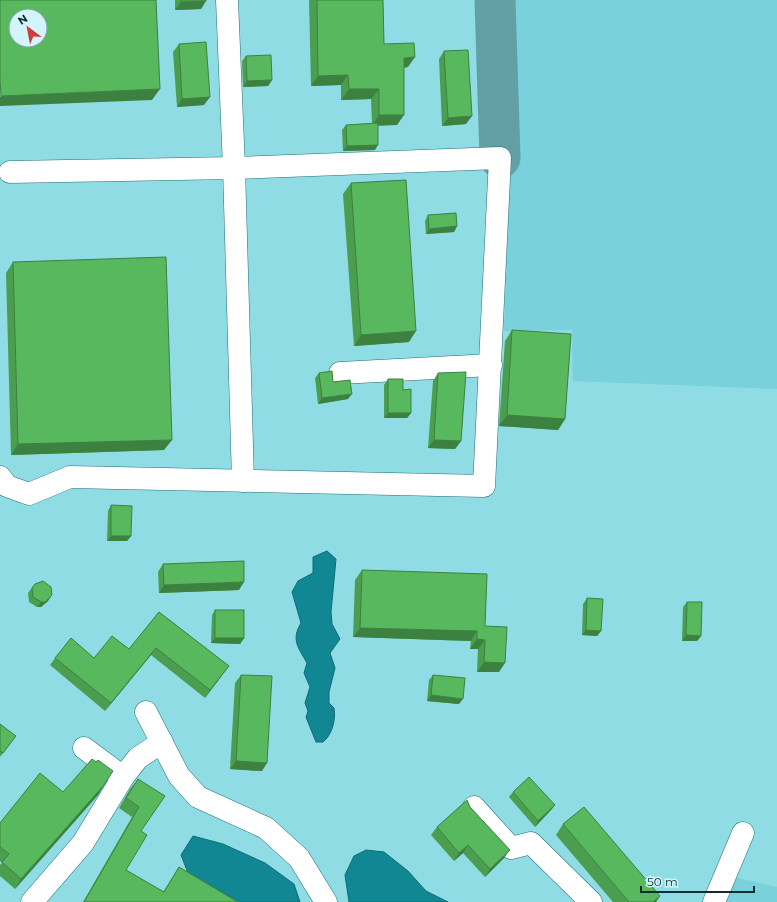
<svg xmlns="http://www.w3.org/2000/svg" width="777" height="902" font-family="Montserrat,sans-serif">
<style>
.built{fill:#78d1db}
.water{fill:#108792;stroke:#0f6c75}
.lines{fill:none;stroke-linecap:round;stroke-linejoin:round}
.taxiway{stroke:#62a0a6;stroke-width:41}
.minor-casing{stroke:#1d7079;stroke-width:23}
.minor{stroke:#fff;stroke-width:22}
.wall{fill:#4b9e50}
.shaded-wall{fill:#3d8141}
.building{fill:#57b85d;stroke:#3d8141;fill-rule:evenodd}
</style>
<rect width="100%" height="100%" fill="#8fdce4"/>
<!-- built -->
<g class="built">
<polygon points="509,0 777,0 777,389 573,381 572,330 504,331 511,92"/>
<polygon points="730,876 777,887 777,902 719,902"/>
</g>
<!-- water -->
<g class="water">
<path d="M327,551L336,559L331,612L332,624L340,639L330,653L335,668L329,692V703L334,708C336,720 332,735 323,742H316L306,717L308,711L305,703L310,687L304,673L307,663C298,647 291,640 301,623L292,592L298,581L313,573V557Z"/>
<polygon points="193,836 223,844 265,863 294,884 300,902 240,902 188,873 181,855"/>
<polygon points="366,850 384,852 408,871 426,891 448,902 349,902 345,875 354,856"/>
</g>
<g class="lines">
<!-- taxiway -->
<polyline class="taxiway" points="495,0 500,158"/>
<!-- minor casing -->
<g class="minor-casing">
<g id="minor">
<polyline points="10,172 234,168 243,481"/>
<polyline points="340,373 491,365"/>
<polyline points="0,477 7,486 29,494 70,477 484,486 500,158 234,168 227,0"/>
<polyline points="146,712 179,776 198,797 266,828 299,858 326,902"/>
<polyline points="84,748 123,777"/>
<polyline points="474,807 511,848 531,843 591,902"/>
<polyline points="32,902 83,843 123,777 138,758 162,742"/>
<polyline points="714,902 743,833"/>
</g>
</g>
<!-- minor -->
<use href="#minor" class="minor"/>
</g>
<!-- wall -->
<g class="wall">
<polygon points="175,0 206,0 201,9 175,10"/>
<polygon points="309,0 383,0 384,44 408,67 404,68 397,125 378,125 375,150 343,151 342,130 346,125 372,124 371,99 341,100 341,85 311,86"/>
<polygon points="179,44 204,105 177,107 173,52"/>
<polygon points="444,51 466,124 442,126 439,59"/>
<polygon points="246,56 272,80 268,86 243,87 242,61"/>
<polygon points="351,183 409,342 354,346 343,194"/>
<polygon points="428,215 457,226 454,232 426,234 425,221"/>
<polygon points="13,262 164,450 11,455 6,273"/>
<polygon points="512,330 565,419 558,430 499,426 505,341"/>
<polygon points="319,373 333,382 348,399 318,404 315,378"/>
<polygon points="438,373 461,441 455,449 428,448 433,381"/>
<polygon points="388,379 403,390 411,413 407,418 384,418 384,385"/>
<polygon points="111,505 131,536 127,541 107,541 108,511"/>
<polygon points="163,564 239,590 159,593 158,572"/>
<polygon points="362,570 485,626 499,672 477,672 478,649 470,649 471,641 353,637 355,580"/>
<polygon points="35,584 48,601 41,607 37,607 29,602 28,593"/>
<polygon points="587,598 601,631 597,636 582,635 583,604"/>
<polygon points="687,602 701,636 697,641 682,641 683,607"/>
<polygon points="215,610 244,638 240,644 211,643 212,615"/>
<polygon points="159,612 229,666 205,698 151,655 105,711 50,665 55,658 94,658 129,649"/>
<polygon points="241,675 262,771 230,769 235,683"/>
<polygon points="433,675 459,704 427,701 429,680"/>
<polygon points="0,724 10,744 0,757"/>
<polygon points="138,779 141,831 126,870 163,892 172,878 179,867 238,902 83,902 132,817 119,808 130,789"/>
<polygon points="104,785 98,795 15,889 0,876 0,865 2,863 0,861 0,823 63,792"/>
<polygon points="513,792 555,805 551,810 535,827 509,797"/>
<polygon points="470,807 504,858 485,877 463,853 454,861 431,835 437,827"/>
<polygon points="563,824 660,896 656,902 613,902 556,835"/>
</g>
<!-- shaded-wall -->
<g class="shaded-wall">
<polygon points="206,1 201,9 175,10 181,2"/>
<polygon points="415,57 408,67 397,68 404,58"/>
<polygon points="348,75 341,85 311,86 318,76"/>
<polygon points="272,80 268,86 243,87 247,81"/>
<polygon points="160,89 152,100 0,106 0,97 1,96"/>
<polygon points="349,89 379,89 371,99 341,100"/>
<polygon points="210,97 204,105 177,107 182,99"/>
<polygon points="379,115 404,115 397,125 372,126"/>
<polygon points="472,116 466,124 442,126 448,118"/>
<polygon points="378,145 375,150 343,151 347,146"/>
<polygon points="457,226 454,232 426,234 429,229"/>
<polygon points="416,331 409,342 354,346 361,335"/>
<polygon points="352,394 348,399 318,404 322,398"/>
<polygon points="388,413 411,413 407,418 384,418"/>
<polygon points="507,415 565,419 558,430 499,426"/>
<polygon points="172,440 164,450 11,455 18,444"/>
<polygon points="434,440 461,441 455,449 428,448"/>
<polygon points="111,536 131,536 127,541 107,541"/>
<polygon points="244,582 239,590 159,593 164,585"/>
<polygon points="52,595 48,601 41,607 37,607 41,602"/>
<polygon points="360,628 477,631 471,641 353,637"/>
<polygon points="586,630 601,631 597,636 582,635"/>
<polygon points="686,635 701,636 697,641 682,641"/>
<polygon points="215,638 244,638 240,644 211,643"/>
<polygon points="477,639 485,640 478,649 470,649"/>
<polygon points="156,648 151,655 105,711 111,703"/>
<polygon points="484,662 505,663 499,672 477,672"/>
<polygon points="229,666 205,698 210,690"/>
<polygon points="431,695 463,699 459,704 427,701"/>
<polygon points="236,761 267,763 262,771 230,769"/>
<polygon points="104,785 98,795 15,889 21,879"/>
<polygon points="555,805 551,810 535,827 538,821"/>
<polygon points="468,845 463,853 454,861 459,853"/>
<polygon points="510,850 504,858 485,877 490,869"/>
<polygon points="660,896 656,902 653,902"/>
</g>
<!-- building -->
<g class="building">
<path d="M0,0H156L160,89L1,96L0,79ZM16,16H40V40H16Z"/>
<polygon points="181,0 206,0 206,1 181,2"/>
<polygon points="317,0 383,0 384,44 414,43 415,57 404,58 404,115 379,115 379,89 349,89 348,75 318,76"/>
<polygon points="206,42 210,97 182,99 179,44"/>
<polygon points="468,50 472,116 448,118 444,51"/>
<polygon points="271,55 272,80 247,81 246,56"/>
<polygon points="378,123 378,145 347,146 346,125"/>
<polygon points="406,180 416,331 361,335 351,183"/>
<polygon points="456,213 457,226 429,229 428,215"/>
<polygon points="166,257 172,440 18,444 13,262"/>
<polygon points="512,330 571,334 565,419 507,415"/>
<polygon points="332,371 333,382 350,380 352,394 322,398 319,373"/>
<polygon points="466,372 461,441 434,440 438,373"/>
<polygon points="388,379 403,379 403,390 411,389 411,413 388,413"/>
<polygon points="111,505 132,506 131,536 111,536"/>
<polygon points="244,561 244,582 164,585 163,564"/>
<polygon points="362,570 487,574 485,626 507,627 505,663 484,662 485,640 477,639 477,631 360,628"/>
<polygon points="43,581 51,587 52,595 45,602 41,602 33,597 32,588 35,584"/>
<polygon points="587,598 603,599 601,631 586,630"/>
<polygon points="687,602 702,602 701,636 686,635"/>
<rect x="215" y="610" width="29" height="28"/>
<polygon points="159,612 229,666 210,690 156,648 111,703 55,658 71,638 94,658 112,636 129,649"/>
<polygon points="241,675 272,676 267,763 236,761"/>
<polygon points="433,675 465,678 463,699 431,695"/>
<polygon points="0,724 16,736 3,753 0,751"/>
<polygon points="92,759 96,762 98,760 113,771 104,785 21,879 2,862 9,854 0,847 0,823 40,773 63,792"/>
<polygon points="529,777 555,805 538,821 513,792"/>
<polygon points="138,779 165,796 141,831 147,835 126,870 164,892 179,867 238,902 84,902 139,807 126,798"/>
<polygon points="467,800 470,807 510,850 490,869 468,845 459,853 437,827"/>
<polygon points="584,807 660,896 653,902 629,902 563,824"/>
</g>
<!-- north arrow -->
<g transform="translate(28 28) rotate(328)"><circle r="19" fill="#d1f5fa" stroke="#82a5aa"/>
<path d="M0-3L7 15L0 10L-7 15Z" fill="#cc3d3d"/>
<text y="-6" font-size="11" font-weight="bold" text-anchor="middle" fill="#0c2d31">N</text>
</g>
<!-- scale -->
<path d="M641 886v6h113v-6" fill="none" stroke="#0c2d31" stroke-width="2"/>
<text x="647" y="886" font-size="12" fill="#0c2d31" stroke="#d1f5fa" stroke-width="3" paint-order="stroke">50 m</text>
</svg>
